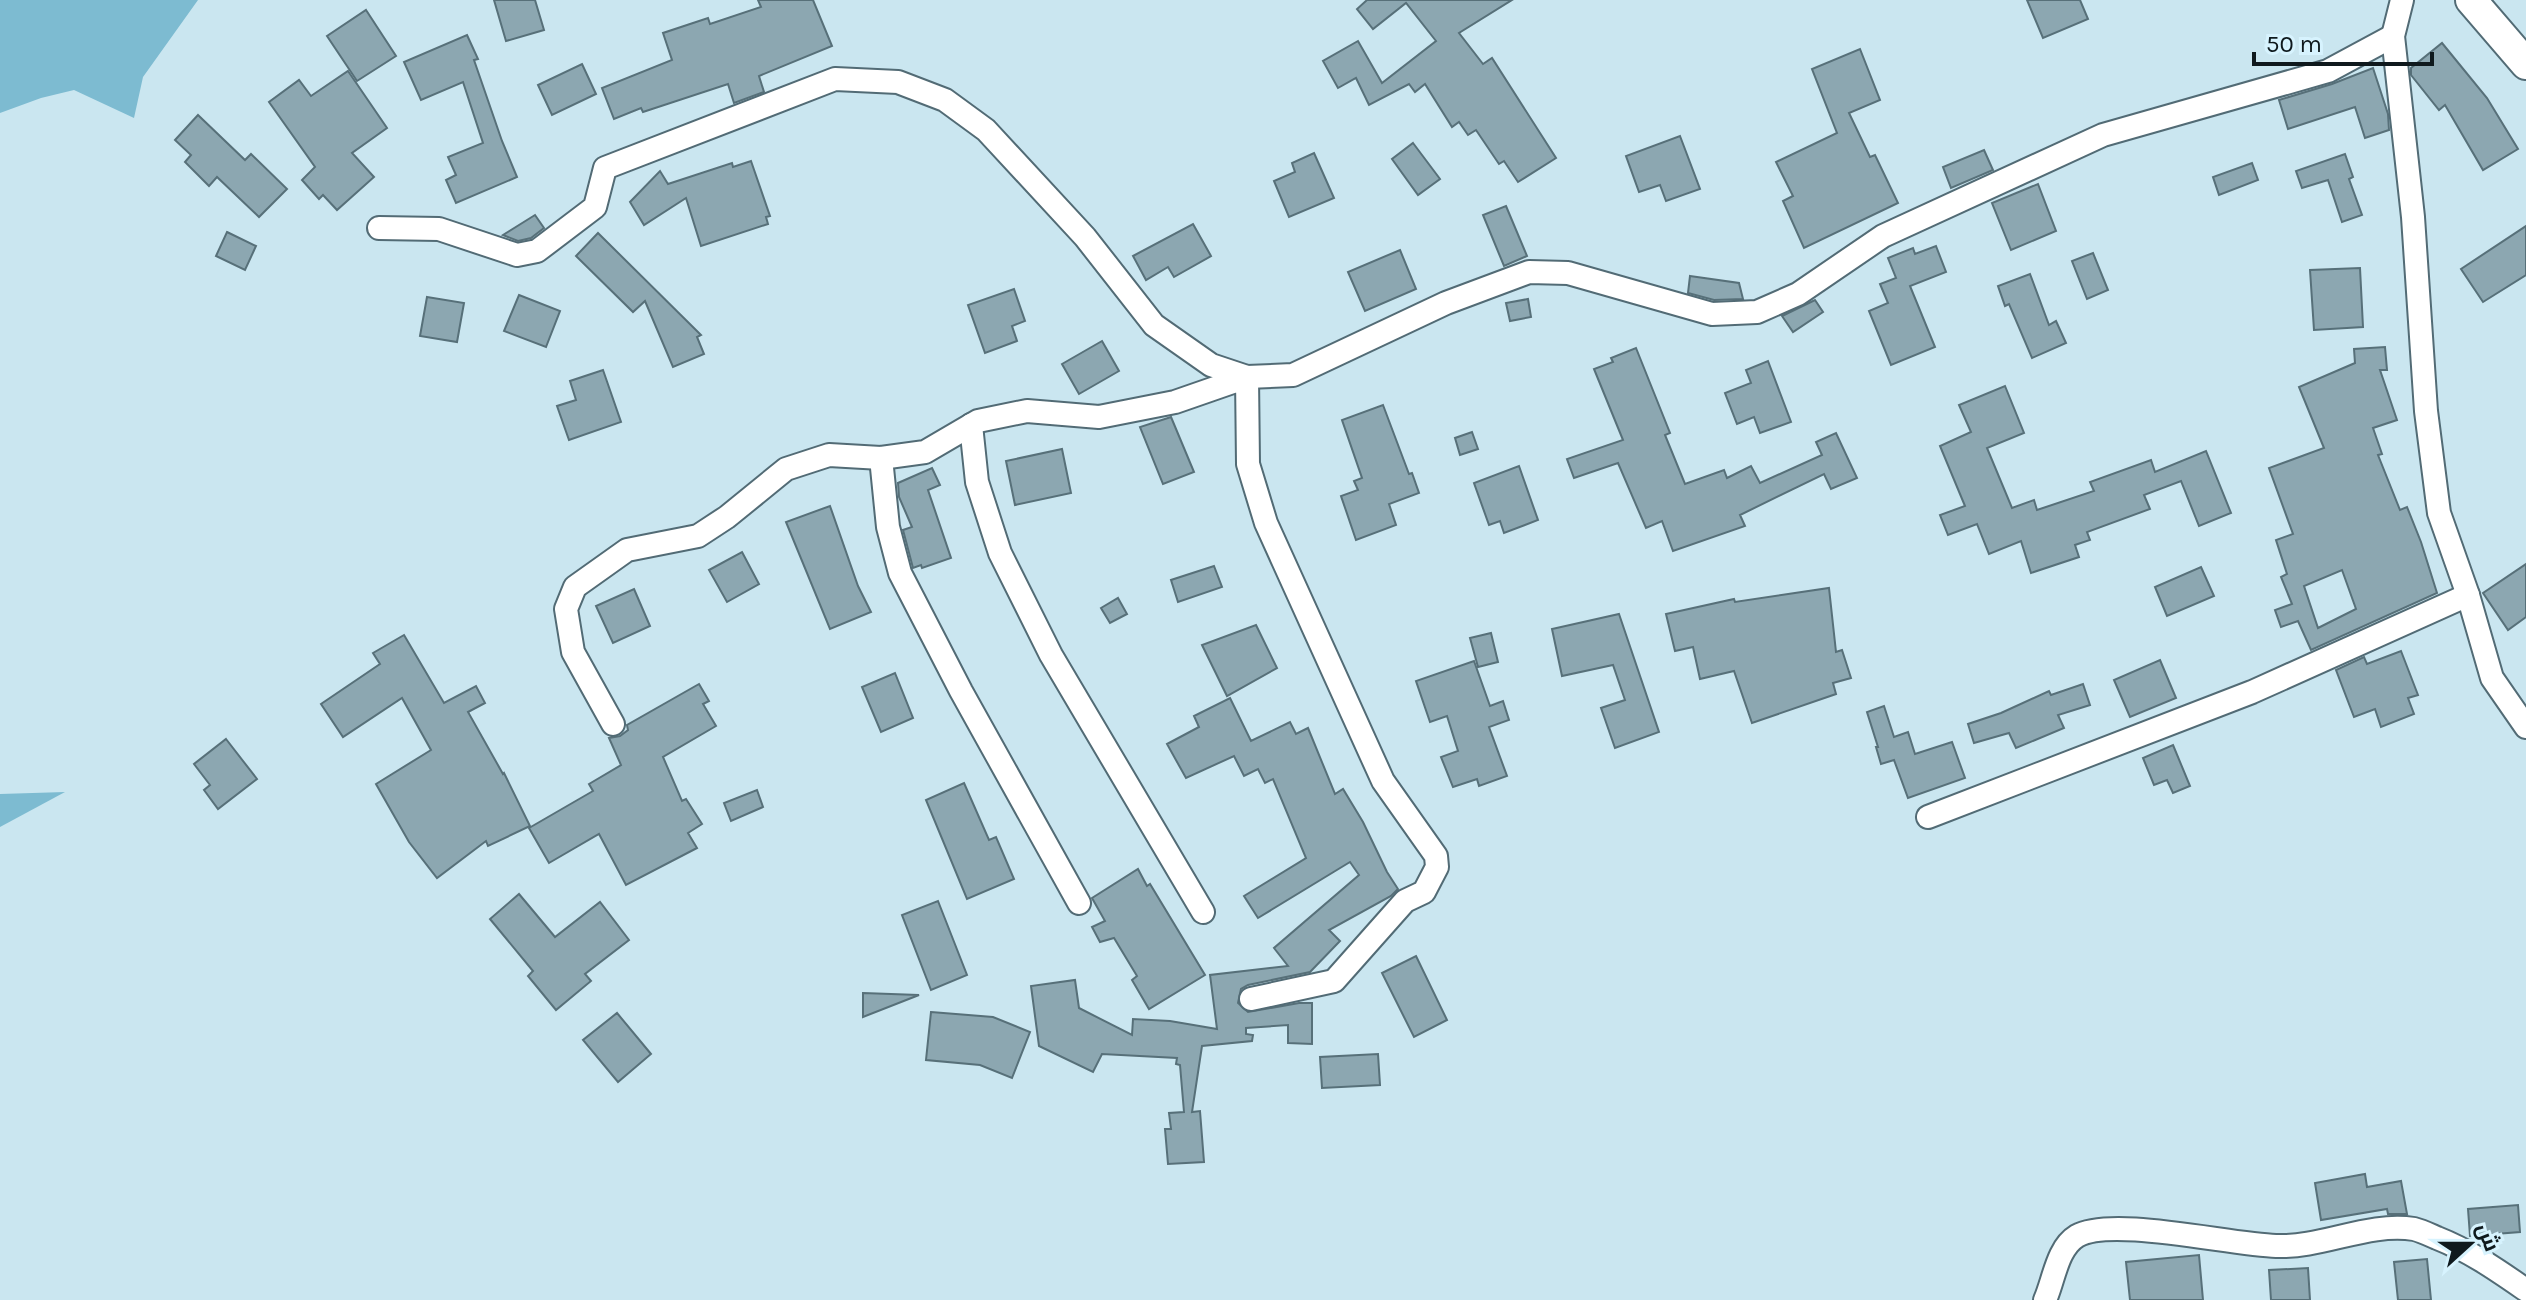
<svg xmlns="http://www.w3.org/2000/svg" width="2526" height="1300" font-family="Karla,Cairo,sans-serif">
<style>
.green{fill:#7dbbd1}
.building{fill:#8ca7b1;stroke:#577079;stroke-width:2;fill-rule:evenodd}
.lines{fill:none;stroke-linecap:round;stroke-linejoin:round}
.minor-casing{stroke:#526b75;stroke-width:26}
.secondary-casing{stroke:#526b75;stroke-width:34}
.minor{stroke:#fff;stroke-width:22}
.secondary{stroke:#fff;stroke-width:30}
</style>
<rect width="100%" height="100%" fill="#cae6f0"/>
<!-- green -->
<g class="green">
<polygon points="0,0 198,0 143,77 134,118 74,90 41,98 0,113"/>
<polygon points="65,792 0,827 0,794"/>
</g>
<!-- building -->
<g class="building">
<polygon points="494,0 535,0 544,30 506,41"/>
<polygon points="758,0 813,0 832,46 759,76 764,92 734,103 728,84 643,112 641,108 614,119 602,88 672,60 663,33 708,18 710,24 761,7"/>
<polygon points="1367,0 1512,0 1459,33 1483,64 1492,58 1556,158 1518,182 1504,161 1499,164 1476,130 1468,135 1459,122 1452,127 1425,84 1415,92 1409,84 1369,105 1356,78 1338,88 1323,61 1358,41 1382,83 1436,41 1406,3 1373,29 1357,9"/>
<polygon points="2027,0 2080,0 2088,19 2043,38"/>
<polygon points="366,10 396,56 357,81 327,36"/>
<polygon points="467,35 478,59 474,60 502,141 517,177 456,203 446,180 456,175 448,157 483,143 463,82 421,100 404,62"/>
<polygon points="2442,43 2487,98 2518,149 2483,170 2445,105 2439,110 2411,75 2411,68"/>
<polygon points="1860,49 1880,100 1849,113 1870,157 1875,155 1898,203 1804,248 1783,201 1793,196 1776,162 1837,133 1812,69"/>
<polygon points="582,64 596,94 552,115 538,85"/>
<polygon points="2373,68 2388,114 2389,130 2365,138 2355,107 2288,129 2279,100 2332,84"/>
<polygon points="348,71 387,128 352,153 374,177 337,210 323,195 319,199 302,180 315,167 269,102 299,80 311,96"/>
<polygon points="198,115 245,160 251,154 287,189 259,217 217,177 209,186 185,162 191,155 175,140"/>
<polygon points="1680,136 1700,189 1666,201 1660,185 1639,192 1626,156"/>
<polygon points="1413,143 1440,179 1418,195 1392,159"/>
<polygon points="1984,150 1993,170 1951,188 1943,167"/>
<polygon points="1314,153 1334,198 1289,217 1274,181 1295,172 1292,163"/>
<polygon points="2345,154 2353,177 2349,179 2362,215 2342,222 2328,180 2302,188 2296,171"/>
<polygon points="751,161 770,216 766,217 768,224 701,246 686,198 644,225 630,202 660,171 668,184 732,163 733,167"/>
<polygon points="2252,163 2258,180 2219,195 2213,177"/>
<polygon points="2038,184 2056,231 2011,250 1992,203"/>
<polygon points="1506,206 1527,256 1504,266 1483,215"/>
<polygon points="535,215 544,228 531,238 518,241 503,235"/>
<polygon points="1193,224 1211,256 1174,277 1168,267 1146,280 1133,256"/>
<polygon points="2526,226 2526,275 2483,302 2461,269"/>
<polygon points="227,232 256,246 245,270 216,256"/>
<polygon points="598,233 701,335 697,337 704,354 673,367 645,301 633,312 576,256"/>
<polygon points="1936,246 1946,272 1910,286 1935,347 1891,365 1869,311 1888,303 1880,284 1896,278 1888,258 1913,248 1915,254"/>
<polygon points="1400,250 1416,289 1365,311 1348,272"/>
<polygon points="2093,253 2108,290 2087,299 2072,261"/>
<polygon points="2360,268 2363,327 2314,330 2310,270"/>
<polygon points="2030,274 2049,325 2056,321 2066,343 2032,358 2009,304 2005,306 1998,286"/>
<polygon points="1690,276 1739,283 1743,299 1714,300 1688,293"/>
<polygon points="1014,289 1025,321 1012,326 1017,341 985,353 968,305"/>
<polygon points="519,295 560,311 546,347 504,331"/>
<polygon points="427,297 464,303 457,342 420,336"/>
<polygon points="1528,299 1531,317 1510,321 1506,303"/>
<polygon points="1815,300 1823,312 1793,332 1782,316"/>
<polygon points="1102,341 1119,371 1079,394 1062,364"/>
<path d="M2385,347L2387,370H2380L2397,420L2373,428L2382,454L2378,455L2400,510L2407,507L2421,542L2437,593L2311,650L2298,621L2281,627L2275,610L2292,604L2281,577L2287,574L2276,540L2293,534L2269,468L2324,448L2299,387L2355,363L2354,349ZM2342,570L2356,609L2318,628L2304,586Z"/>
<polygon points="1636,348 1670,433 1665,435 1685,484 1724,470 1727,478 1751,466 1760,483 1822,455 1816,442 1836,433 1857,478 1831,489 1824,474 1740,515 1745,526 1673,551 1662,521 1646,528 1618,463 1574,478 1567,459 1623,440 1594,369 1613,362 1611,358"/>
<polygon points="1768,361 1791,422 1760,433 1754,417 1737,424 1725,393 1751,383 1746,370"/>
<polygon points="603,370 621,422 569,440 557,406 576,400 570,381"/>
<polygon points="2005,386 2024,433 1987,448 2012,508 2034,500 2037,510 2094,491 2090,482 2151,460 2155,472 2206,451 2231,513 2199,526 2181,481 2144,495 2150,509 2087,532 2090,540 2075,545 2079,557 2031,573 2021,541 1989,554 1977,524 1948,535 1940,515 1965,506 1940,446 1971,432 1959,405"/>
<polygon points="1383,405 1409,474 1412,473 1419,493 1389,504 1396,525 1356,540 1341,496 1358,490 1354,481 1362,478 1342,420"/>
<polygon points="1171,417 1194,472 1163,484 1140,427"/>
<polygon points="1472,432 1478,449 1460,455 1455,438"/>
<polygon points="1062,449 1071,493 1015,505 1006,461"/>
<polygon points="1519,466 1538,520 1504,533 1500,521 1489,525 1474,483"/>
<polygon points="932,468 940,485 928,490 951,558 922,568 921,565 913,568 903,530 912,527 899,497 898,483"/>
<polygon points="830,506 858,586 871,612 830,629 786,522"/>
<polygon points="742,552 759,584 727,602 709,570"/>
<polygon points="2526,564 2526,617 2508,630 2483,593"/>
<polygon points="1214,566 1222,587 1178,602 1171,580"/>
<polygon points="2201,567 2214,596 2167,616 2155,587"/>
<polygon points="1829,588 1836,652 1842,650 1851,678 1833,683 1836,694 1752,723 1734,671 1700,679 1693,647 1675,651 1666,614 1734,599 1735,602"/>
<polygon points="634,589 650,626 613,643 596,606"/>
<polygon points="1118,598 1127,614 1110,623 1101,608"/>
<polygon points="1619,614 1659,732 1615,748 1601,708 1625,700 1613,665 1562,676 1552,629"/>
<polygon points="1256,625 1277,668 1227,696 1202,645"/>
<polygon points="1491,633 1498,662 1478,667 1470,638"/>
<polygon points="404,635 444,703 476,686 485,703 468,712 503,774 504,773 530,826 488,846 486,841 437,878 409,842 376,784 431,750 402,698 343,737 321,704 380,664 373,653"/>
<polygon points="2401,651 2418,695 2408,698 2414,714 2381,727 2375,709 2354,717 2336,670 2364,657 2367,664"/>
<polygon points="2160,660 2176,698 2130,717 2114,680"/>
<polygon points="1474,661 1490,706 1503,701 1509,720 1489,727 1507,776 1479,786 1477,779 1453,787 1441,757 1458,751 1447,716 1430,722 1416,681"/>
<polygon points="895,673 913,718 881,732 862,687"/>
<polygon points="699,684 709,701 703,704 716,726 663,757 682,801 686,799 702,824 688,833 697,848 626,885 599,834 549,863 529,828 593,791 589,784 621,765 609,738 620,736 628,730 627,725"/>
<polygon points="2083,684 2090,705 2058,715 2064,728 2016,748 2009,733 1974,743 1968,724 2001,713 2049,691 2051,695"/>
<polygon points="1230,698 1251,741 1290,722 1296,734 1308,728 1335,794 1343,789 1363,822 1387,872 1398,889 1391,896 1329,930 1340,941 1310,972 1248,985 1241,989 1238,1003 1248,1012 1299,1003 1312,1003 1312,1044 1288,1043 1288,1025 1246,1028 1246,1034 1253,1035 1252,1041 1202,1046 1192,1112 1200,1111 1204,1162 1168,1164 1165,1129 1171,1129 1169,1113 1184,1112 1180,1065 1176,1064 1177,1058 1102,1054 1093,1072 1039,1046 1031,986 1075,980 1079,1008 1132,1035 1133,1019 1170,1021 1217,1029 1210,975 1288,966 1274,948 1359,875 1350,862 1258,918 1244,896 1306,858 1273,779 1265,783 1258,769 1244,776 1234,756 1186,778 1167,744 1199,727 1194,716"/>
<polygon points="1884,706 1894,737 1908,732 1915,754 1952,742 1965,778 1908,798 1894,760 1881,764 1876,747 1878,747 1867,712"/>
<polygon points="226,739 257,779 218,809 204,790 210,785 194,764"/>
<polygon points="2173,745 2190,786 2173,793 2167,780 2154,785 2143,758"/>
<polygon points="964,783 989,840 996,837 1014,879 967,899 926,800"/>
<polygon points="757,790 763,807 731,821 724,803"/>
<polygon points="1138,869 1147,886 1150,884 1205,975 1149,1009 1132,980 1137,976 1114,938 1100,942 1092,927 1105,921 1092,898"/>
<polygon points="519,894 555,937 600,902 629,940 585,974 591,981 556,1010 528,976 533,971 490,919"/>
<polygon points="938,901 967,975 931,990 902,915"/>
<polygon points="1416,956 1447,1020 1414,1037 1382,973"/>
<polygon points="863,993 919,995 863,1017"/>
<polygon points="931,1012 993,1017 1030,1032 1012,1078 980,1065 926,1060"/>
<polygon points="617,1013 651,1054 618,1082 583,1040"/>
<polygon points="1378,1054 1380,1085 1322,1088 1320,1057"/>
<polygon points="2365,1174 2367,1187 2401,1181 2407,1214 2388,1214 2387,1209 2321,1220 2315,1183"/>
<polygon points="2518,1205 2520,1232 2470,1236 2468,1209"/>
<polygon points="2199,1255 2203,1300 2130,1300 2126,1262"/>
<polygon points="2427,1259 2431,1300 2398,1300 2394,1262"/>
<polygon points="2308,1268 2310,1300 2271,1300 2269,1270"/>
</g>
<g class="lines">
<!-- minor casing -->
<g class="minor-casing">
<g id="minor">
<polyline points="2402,0 2393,36 2413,217 2426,411 2439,513 2468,595 2492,678 2526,727"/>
<polyline points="379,228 439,229 517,255 537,251 595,207 605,168 835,79 898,82 945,100 986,130 1085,237 1154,325 1211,365 1247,377 1293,375 1446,303 1529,272 1568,273 1712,314 1757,312 1798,294 1883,236 2103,135 2328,71 2393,36"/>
<polyline points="971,425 977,482 1000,553 1051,655 1203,912"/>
<polyline points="881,458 888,527 900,573 961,691 1079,903"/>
<polyline points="613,724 573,652 566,609 575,587 627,550 698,536 727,517 786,469 829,455 881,458 925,452 978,421 1027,411 1099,417 1175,402 1247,377 1248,464 1266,523 1383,781 1436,856 1437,867 1424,892 1405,901 1334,981 1251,999"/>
<polyline points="1928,817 2252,692 2468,595"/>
<path d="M2045,1300C2054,1280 2057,1248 2077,1236C2112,1216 2231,1245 2276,1246C2323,1248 2367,1222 2414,1229C2422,1231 2430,1235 2437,1238C2470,1251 2497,1270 2526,1290"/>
</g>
</g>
<!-- secondary casing -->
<g class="secondary-casing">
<polyline id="secondary" points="2471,0 2526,64"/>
</g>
<!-- minor -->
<use href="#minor" class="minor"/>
<!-- secondary -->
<use href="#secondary" class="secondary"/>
</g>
<!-- north arrow -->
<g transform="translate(2470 1244) rotate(69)" stroke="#d7f3fe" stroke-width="6" paint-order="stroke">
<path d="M0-6L14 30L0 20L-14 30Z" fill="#0f191d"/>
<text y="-12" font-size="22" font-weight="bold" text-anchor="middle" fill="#0f191d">ش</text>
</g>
<!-- scale -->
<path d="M2254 52v12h178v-12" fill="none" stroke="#0f191d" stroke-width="4"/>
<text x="2266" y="52" font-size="24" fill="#0f191d" stroke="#d7f3fe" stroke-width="6" paint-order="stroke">50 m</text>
</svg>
